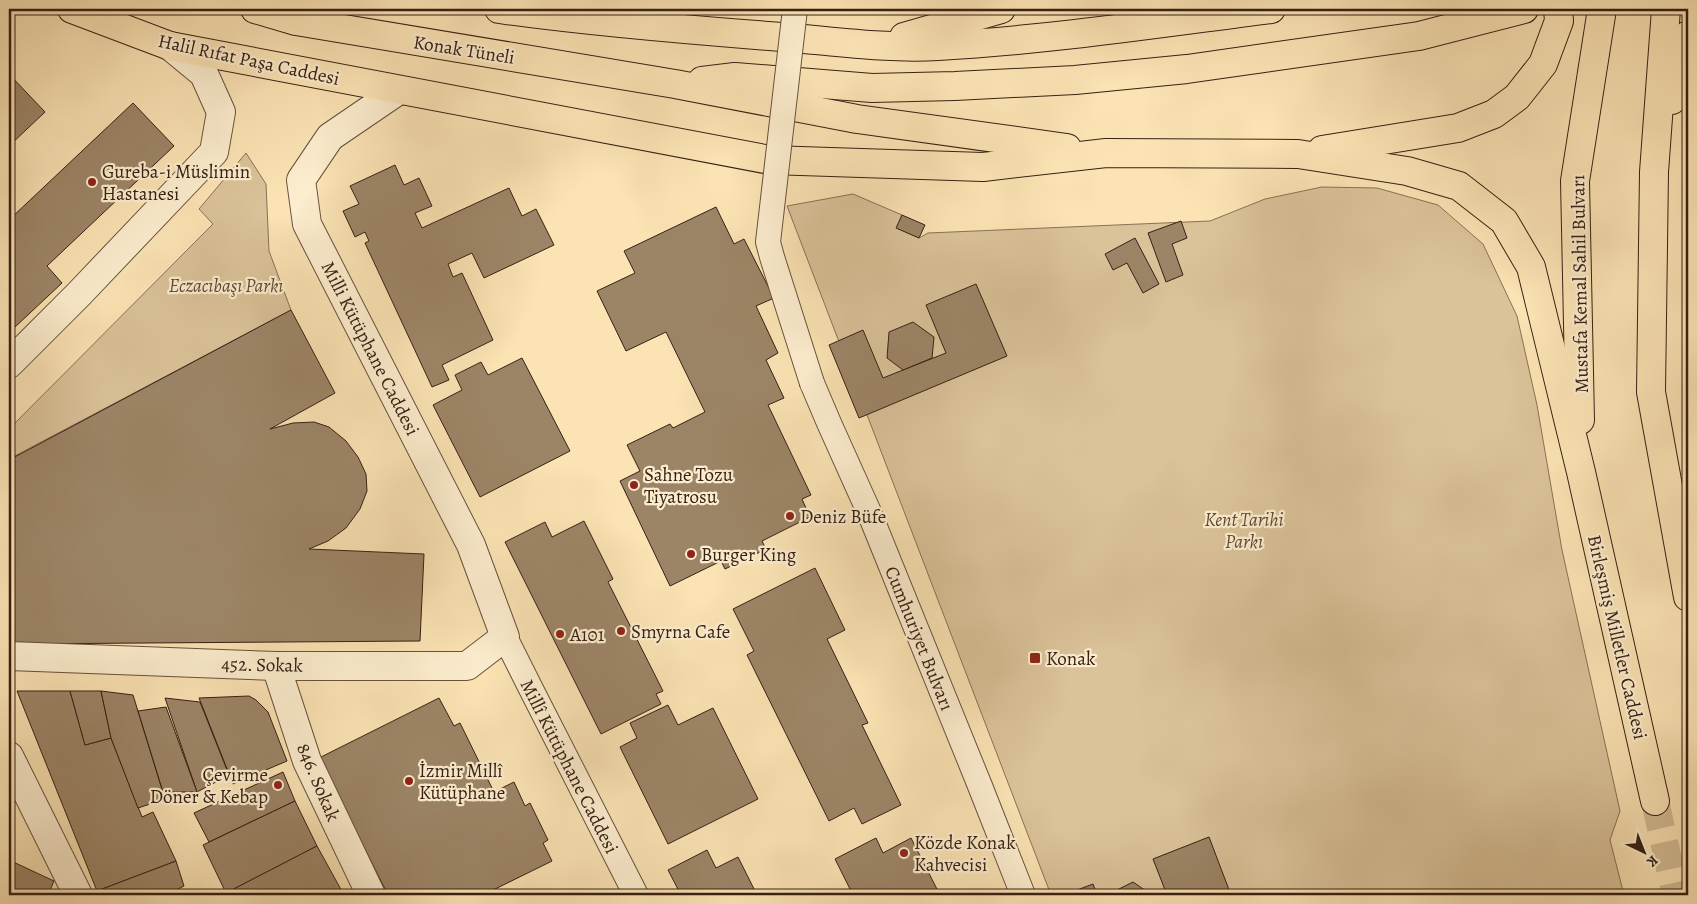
<svg xmlns="http://www.w3.org/2000/svg" width="1697" height="904" font-family="Alegreya,serif">
<style>
.green{fill:#dac299;stroke:#887156}
.building{fill:#9c8567;stroke:#362014}
.lines{fill:none;stroke-linecap:round;stroke-linejoin:round}
.primary-tunnel{stroke:#d4bc94;stroke-width:28;stroke-dasharray:28 14;stroke-linecap:butt}
.pedestrian-casing{stroke:#67513c;stroke-width:26}
.minor-casing{stroke:#67513c;stroke-width:30}
.primary-casing{stroke:#362014;stroke-width:30}
.pedestrian{stroke:#fcedce;stroke-width:24}
.minor{stroke:#fcedce;stroke-width:28}
.primary{stroke:#fbe3b4;stroke-width:28}
.pedestrian-bridge-casing{stroke:#67513c;stroke-width:26;stroke-linecap:butt}
.pedestrian-bridge{stroke:#fcedce;stroke-width:24}
.poi-dot{fill:#8f2418;stroke:#fcedce;stroke-width:2}
.labels{text-anchor:middle;stroke-width:4.5;stroke-linejoin:round;paint-order:stroke}
.street-label{font-size:19px;fill:#362014;stroke:#fcedce}
.poi-label{font-size:19px;fill:#362014;stroke:#fcedce;text-anchor:start}
.park-label{font-size:19px;font-style:italic;fill:#5f4835;stroke:#fcedce}
</style>
<rect width="100%" height="100%" fill="#fbe3b4"/>
<filter id="stains"><feTurbulence type="fractalNoise" baseFrequency=".004" numOctaves="4"/><feColorMatrix values="0 0 0 0 .2 0 0 0 0 .09 0 0 0 0 .02 0 0 0 .5 -.17"/></filter>
<radialGradient id="worn" r=".72"><stop offset=".6" stop-color="#630" stop-opacity="0"/><stop offset="1" stop-color="#630" stop-opacity=".3"/></radialGradient>
<!-- green -->
<g class="green">
<polygon points="246,153 266,184 269,251 291,310 9,459 9,429 213,224 199,209"/>
<polygon points="1322,187 1377,188 1438,205 1483,244 1517,316 1537,405 1562,550 1620,811 1610,840 1624,895 1051,895 787,206 853,194 902,215 897,228 919,238 928,233 1210,221 1265,199"/>
</g>
<!-- building -->
<g class="building">
<polygon points="9,74 45,112 9,146"/>
<polygon points="133,103 174,146 47,266 62,283 15,327 9,321 9,218 10,219"/>
<polygon points="395,165 404,185 419,178 432,206 415,213 422,228 509,188 522,216 536,209 554,245 484,278 472,253 448,264 453,277 462,273 493,340 442,365 449,380 432,387 365,243 369,241 365,232 355,237 343,211 359,204 350,186"/>
<polygon points="716,207 734,244 744,239 774,298 756,306 778,353 766,360 784,398 768,405 811,495 802,499 810,517 762,541 766,549 725,569 721,561 670,586 620,481 640,471 627,445 670,424 673,428 705,412 666,332 626,351 597,291 635,273 624,251"/>
<polygon points="902,215 925,225 919,238 896,228"/>
<polygon points="1181,221 1187,238 1172,244 1183,275 1166,282 1148,233"/>
<polygon points="1135,238 1159,284 1143,293 1127,263 1113,270 1105,254"/>
<polygon points="976,284 1007,356 859,418 829,345 863,330 883,378 903,370 946,353 926,305"/>
<polygon points="291,310 335,393 270,429 293,423 314,422 329,427 346,441 358,457 366,474 367,491 360,509 346,528 328,541 309,549 424,554 420,641 9,644 9,460"/>
<polygon points="913,322 934,337 932,358 903,370 887,358 889,332"/>
<polygon points="522,358 570,451 480,497 433,405 462,390 455,375 481,362 488,375"/>
<polygon points="584,521 613,579 608,582 663,691 656,694 661,704 601,734 505,542 545,522 552,537"/>
<polygon points="815,568 845,630 827,639 868,723 862,725 901,805 862,824 854,808 829,821 747,655 754,651 733,609"/>
<polygon points="17,691 70,691 85,745 111,738 142,817 153,812 176,861 97,891"/>
<polygon points="70,691 101,691 111,738 85,745"/>
<polygon points="101,691 133,695 165,799 138,808 111,738"/>
<polygon points="249,696 256,700 268,712 287,761 233,784 199,698"/>
<polygon points="165,698 200,702 229,775 197,792"/>
<polygon points="439,698 454,726 460,723 494,792 514,782 525,806 530,803 548,840 543,843 552,861 483,895 388,895 319,758"/>
<polygon points="668,705 678,725 713,708 758,799 668,844 620,747 637,738 630,723"/>
<polygon points="166,707 197,792 163,792 138,711"/>
<polygon points="283,772 295,801 209,842 194,813"/>
<polygon points="295,801 317,846 226,893 203,845"/>
<polygon points="1209,837 1231,895 1167,895 1153,859"/>
<polygon points="876,838 883,853 911,838 940,895 853,895 835,859"/>
<polygon points="317,846 344,895 222,895 226,893"/>
<polygon points="707,850 716,868 738,857 757,895 681,895 668,870"/>
<polygon points="9,860 54,881 48,895 9,895"/>
<polygon points="176,861 184,886 166,895 98,895 97,891"/>
<polygon points="1133,882 1152,895 1113,895 1113,892"/>
<polygon points="1093,884 1097,895 1064,895"/>
</g>
<g class="lines">
<!-- primary-tunnel -->
<polyline class="primary-tunnel" points="1655,801 1676,895"/>
<!-- pedestrian casing -->
<g class="pedestrian-casing">
<g id="pedestrian">
<polyline points="812,383 829,423 869,512 980,786 1023,895"/>
<polyline points="505,637 529,685 636,895"/>
</g>
</g>
<!-- minor casing -->
<g class="minor-casing">
<g id="minor">
<polyline points="9,364 79,294 214,152 221,112 204,74 170,46"/>
<polyline points="9,656 276,666 467,666 505,637 471,545 307,224 301,180 330,137 399,90"/>
<polyline points="276,666 307,761 371,895"/>
<polyline points="9,756 78,895"/>
</g>
</g>
<!-- primary casing -->
<g class="primary-casing">
<g id="primary">
<polyline points="72,9 170,46 770,160 983,167 1106,153 1298,154 1407,171 1459,186 1504,221 1531,267 1581,472 1655,801"/>
<polyline points="255,9 296,21 675,84 857,119 1067,148"/>
<path d="M499,9C592,22 688,30 782,37C833,41 886,49 938,46C1049,40 1161,23 1271,9"/>
<polyline points="1666,9 1654,172 1651,392 1688,597"/>
<polyline points="904,37 1001,9"/>
<polyline points="702,81 735,77 872,88 955,86 1075,80 1187,69 1419,36 1524,9"/>
<polyline points="1672,100 1688,35"/>
<polyline points="1322,150 1458,128 1494,114 1517,97 1543,64 1559,21 1558,9"/>
<polyline points="1580,420 1575,181 1602,9"/>
</g>
</g>
<!-- pedestrian -->
<use href="#pedestrian" class="pedestrian"/>
<!-- minor -->
<use href="#minor" class="minor"/>
<!-- primary -->
<use href="#primary" class="primary"/>
<!-- pedestrian-bridge casing -->
<g class="pedestrian-bridge-casing">
<polyline id="pedestrian-bridge" points="795,9 768,242 772,257 812,383"/>
</g>
<!-- pedestrian-bridge -->
<use href="#pedestrian-bridge" class="pedestrian-bridge"/>
</g>
<!-- markers -->
<g class="poi-dot">
<circle cx="92" cy="182" r="5"/>
<circle cx="634" cy="485" r="5"/>
<circle cx="790" cy="516" r="5"/>
<circle cx="691" cy="554" r="5"/>
<circle cx="621" cy="631" r="5"/>
<circle cx="560" cy="634" r="5"/>
<rect x="1029" y="652" width="12" height="12" rx="2.5"/>
<circle cx="409" cy="781" r="5"/>
<circle cx="278" cy="785" r="5"/>
<circle cx="904" cy="853" r="5"/>
</g>
<g class="labels">
<!-- street labels -->
<g class="street-label">
<text transform="translate(464 49) rotate(9)" y="7">Konak Tüneli</text>
<text transform="translate(249 59) rotate(12)" y="7">Halil Rıfat Paşa Caddesi</text>
<text transform="translate(1579 284) rotate(-91)" y="7">Mustafa Kemal Sahil Bulvarı</text>
<text transform="translate(371 348) rotate(63)" y="7">Milli Kütüphane Caddesi</text>
<text transform="translate(1618 637) rotate(77)" y="7">Birleşmiş Milletler Caddesi</text>
<text transform="translate(920 638) rotate(68)" y="7">Cumhuriyet Bulvarı</text>
<text transform="translate(262 664) rotate(1)" y="7">452. Sokak</text>
<text transform="translate(570 766) rotate(63)" y="7">Millî Kütüphane Caddesi</text>
<text transform="translate(319 782) rotate(67)" y="7">846. Sokak</text>
</g>
<!-- poi labels -->
<g class="poi-label">
<text x="102" y="178">Gureba-i Müslimin<tspan x="102" dy="22">Hastanesi</tspan></text>
<text x="644" y="481">Sahne Tozu<tspan x="644" dy="22">Tiyatrosu</tspan></text>
<text x="800" y="523">Deniz Büfe</text>
<text x="701" y="561">Burger King</text>
<text x="631" y="638">Smyrna Cafe</text>
<text x="570" y="641">A101</text>
<text x="1046" y="665">Konak</text>
<text x="419" y="777">İzmir Millî<tspan x="419" dy="22">Kütüphane</tspan></text>
<text x="268" y="781" text-anchor="end">Çevirme<tspan x="268" dy="22">Döner &amp; Kebap</tspan></text>
<text x="914" y="849">Közde Konak<tspan x="914" dy="22">Kahvecisi</tspan></text>
</g>
<!-- park labels -->
<g class="park-label">
<text x="226" y="292">Eczacıbaşı Parkı</text>
<text x="1244" y="526">Kent Tarihi<tspan x="1244" dy="22">Parkı</tspan></text>
</g>
</g>
<!-- margin -->
<rect width="1697" height="904" fill="none" stroke="#fbe3b4" stroke-width="30"/>
<rect x="10" y="10" width="1677" height="884" fill="none" stroke="#362014" stroke-width="2.5"/>
<rect x="15" y="15" width="1667" height="874" fill="none" stroke="#362014"/>
<!-- north arrow -->
<g transform="translate(1644 852) rotate(137)" stroke="#fcedce" stroke-width="4" paint-order="stroke">
<path d="M0-4L9 19L0 12L-9 19Z" fill="#362014"/>
<text y="-8" font-size="14" font-weight="bold" text-anchor="middle" fill="#362014">K</text>
</g>
<rect width="100%" height="100%" filter="url(#stains)"/>
<rect width="100%" height="100%" fill="url(#worn)"/>
</svg>
